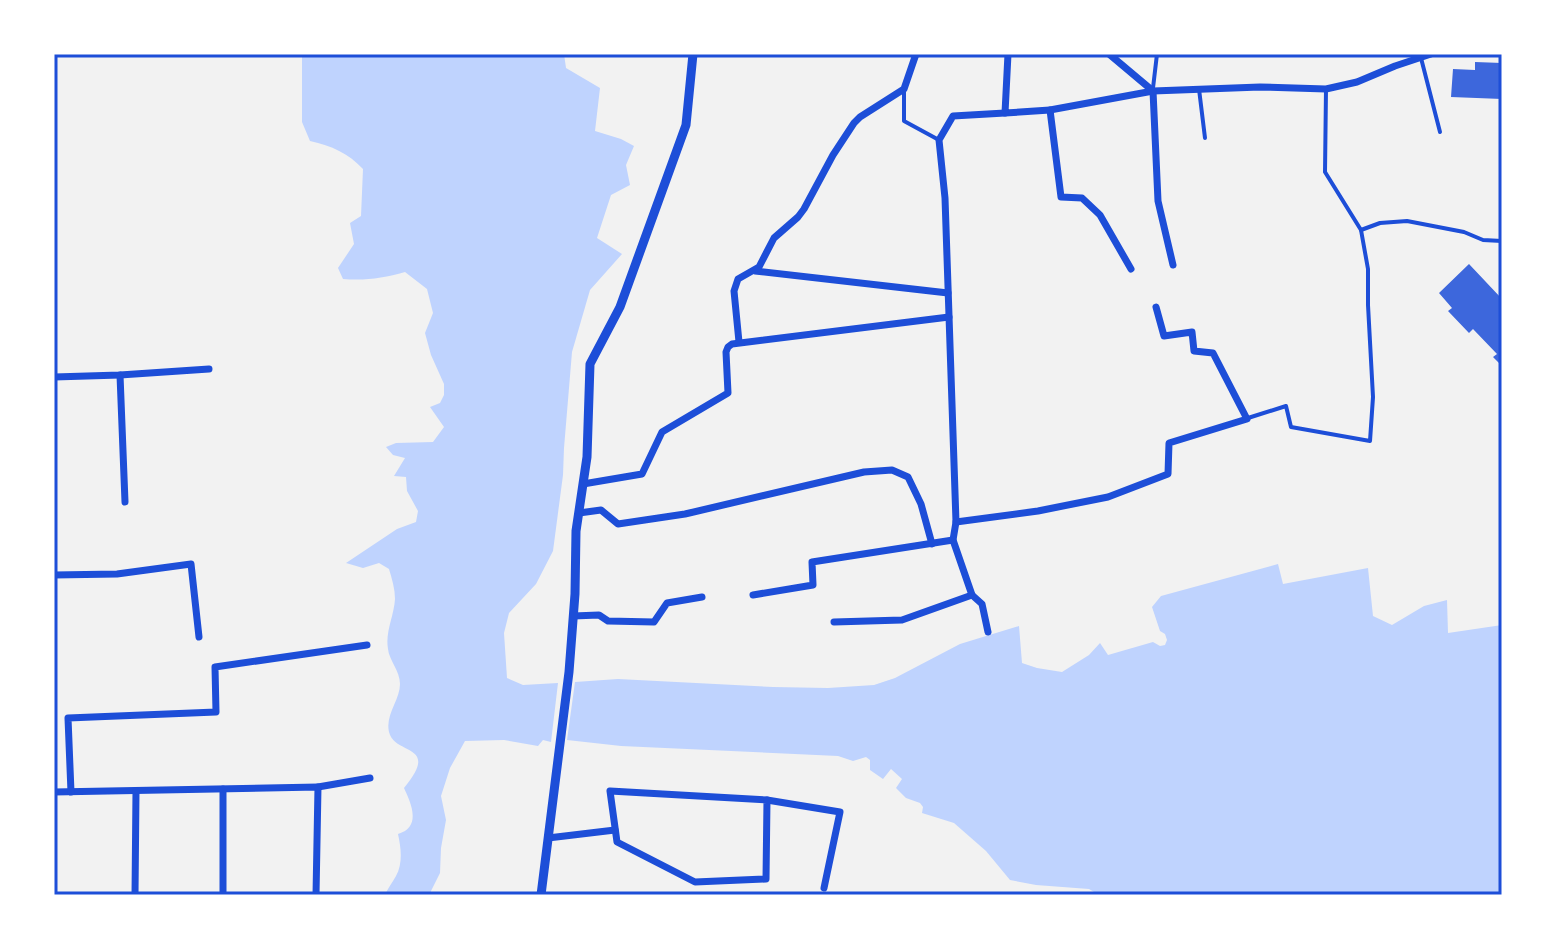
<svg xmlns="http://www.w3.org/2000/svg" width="1556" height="949" font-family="'Crimson Pro',serif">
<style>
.water{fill:#bfd3fe}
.building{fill:#3d67dc}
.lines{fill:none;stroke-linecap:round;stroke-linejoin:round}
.service{stroke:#1d4ed8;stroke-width:4}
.minor{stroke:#1d4ed8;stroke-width:7}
.tertiary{stroke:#1d4ed8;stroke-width:9}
.neatline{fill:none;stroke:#1d4ed8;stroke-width:3}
</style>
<rect width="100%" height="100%" fill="#f2f2f2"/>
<!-- water -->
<g class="water">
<path d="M302,54H564L566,68L600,88L595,131L621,139L634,146L626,165L630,185L611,195L597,238L622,254L590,290L572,352L564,448L563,475L553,551L536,584L509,613L504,633L507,678L523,685L558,683L551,742L543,740L538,746L504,740L465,741L450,768L441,796L446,820L441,848L440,873L431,891V895H385C388,888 392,883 396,876C403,863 401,848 398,834C422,827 411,803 404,788C441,743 395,756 389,732C385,715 400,700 400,684C400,671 389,660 388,649C385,632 394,616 395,599C395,589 392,579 389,569L379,563L363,568L346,563L397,529L416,522L418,511L407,491L406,477L394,476L405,458L393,455L386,447L396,443L433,442L444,427L430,407L440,403L444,395V384L431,355L425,333L433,313L427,289L405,272C384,278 365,281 343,279L338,268L354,244L350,223L361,216L363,169C348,153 332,146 310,141L302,122Z"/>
<polygon points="1278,564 1283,584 1368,568 1373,616 1392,625 1424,606 1447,600 1448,633 1502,625 1502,895 1099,895 1089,889 1036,885 1010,880 986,851 954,823 922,813 923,807 920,803 906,798 896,788 902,779 891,769 883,779 870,770 870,760 866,757 853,761 838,756 621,746 567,740 575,682 618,679 773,687 828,688 874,685 895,678 960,644 1019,626 1022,663 1037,668 1062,672 1089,655 1100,643 1108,655 1153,642 1160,646 1165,645 1167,640 1165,634 1160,631 1152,607 1161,596"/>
</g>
<!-- building -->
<g class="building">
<polygon points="1475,62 1502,63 1502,99 1451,97 1453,69 1475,70"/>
<polygon points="1469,264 1502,299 1502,366 1493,357 1497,354 1473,329 1469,333 1448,311 1452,308 1439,293"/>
</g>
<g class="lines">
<!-- service -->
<g class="service">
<polyline points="1421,58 1440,132"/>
<polyline points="1153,88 1157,54"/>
<polyline points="1199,89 1205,138"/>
<polyline points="904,91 904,121 939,140"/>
<polyline points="1361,230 1380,223 1407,221 1464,232 1483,240 1502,241"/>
<polyline points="1248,418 1286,406 1291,427 1370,441 1373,397 1368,305 1368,269 1361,230 1325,172 1326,89"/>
</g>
<!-- minor -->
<g class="minor">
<polyline points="1008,54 1005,113 1050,110 1061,197 1082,198 1100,215 1131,269"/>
<polyline points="1109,54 1153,91 1260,87 1326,89 1357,82 1395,66 1431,54"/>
<polyline points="1050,110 1153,91 1158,201 1173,265"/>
<polyline points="755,271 948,293"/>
<polyline points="739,342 734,291 738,279 759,267 774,238 798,217 804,209 833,155 854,123 860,117 904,89 916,54"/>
<polyline points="120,375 125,502"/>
<polyline points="54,377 120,375 209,369"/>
<polyline points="583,484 642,474 662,432 728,393 726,352 728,347 732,344 949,317"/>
<polyline points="579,513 601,510 618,524 685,514 864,472 892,470 908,477 921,504 932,544"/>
<polyline points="956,522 1038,511 1108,497 1168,474 1169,443 1247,419 1213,353 1194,351 1192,332 1164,336 1156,307"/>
<polyline points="54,575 117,574 191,564 199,637"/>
<polyline points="753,595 813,585 812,562 953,540"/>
<polyline points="573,616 599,615 608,621 654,622 667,603 702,597"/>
<polyline points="834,622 902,620 972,595"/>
<polyline points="988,632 982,604 972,595 953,540 956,522 945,198 939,140 953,116 1005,113"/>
<polyline points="318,787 370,778"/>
<polyline points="223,789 223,895"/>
<polygon points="610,791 767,800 766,879 695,882 617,842"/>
<polyline points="54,792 318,787 316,895"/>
<polyline points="71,792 68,718 216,712 215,667 367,645"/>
<polyline points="767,800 840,812 824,888"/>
<polyline points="548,838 615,830"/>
<polyline points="135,895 136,791"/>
</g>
<!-- tertiary -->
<polyline class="tertiary" points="541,895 569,672 575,594 576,531 587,457 590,364 620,307 686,125 693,54"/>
</g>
<!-- border -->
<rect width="1556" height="949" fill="none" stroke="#ffffff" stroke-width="112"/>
<rect x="56" y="56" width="1444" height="837" class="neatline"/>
</svg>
